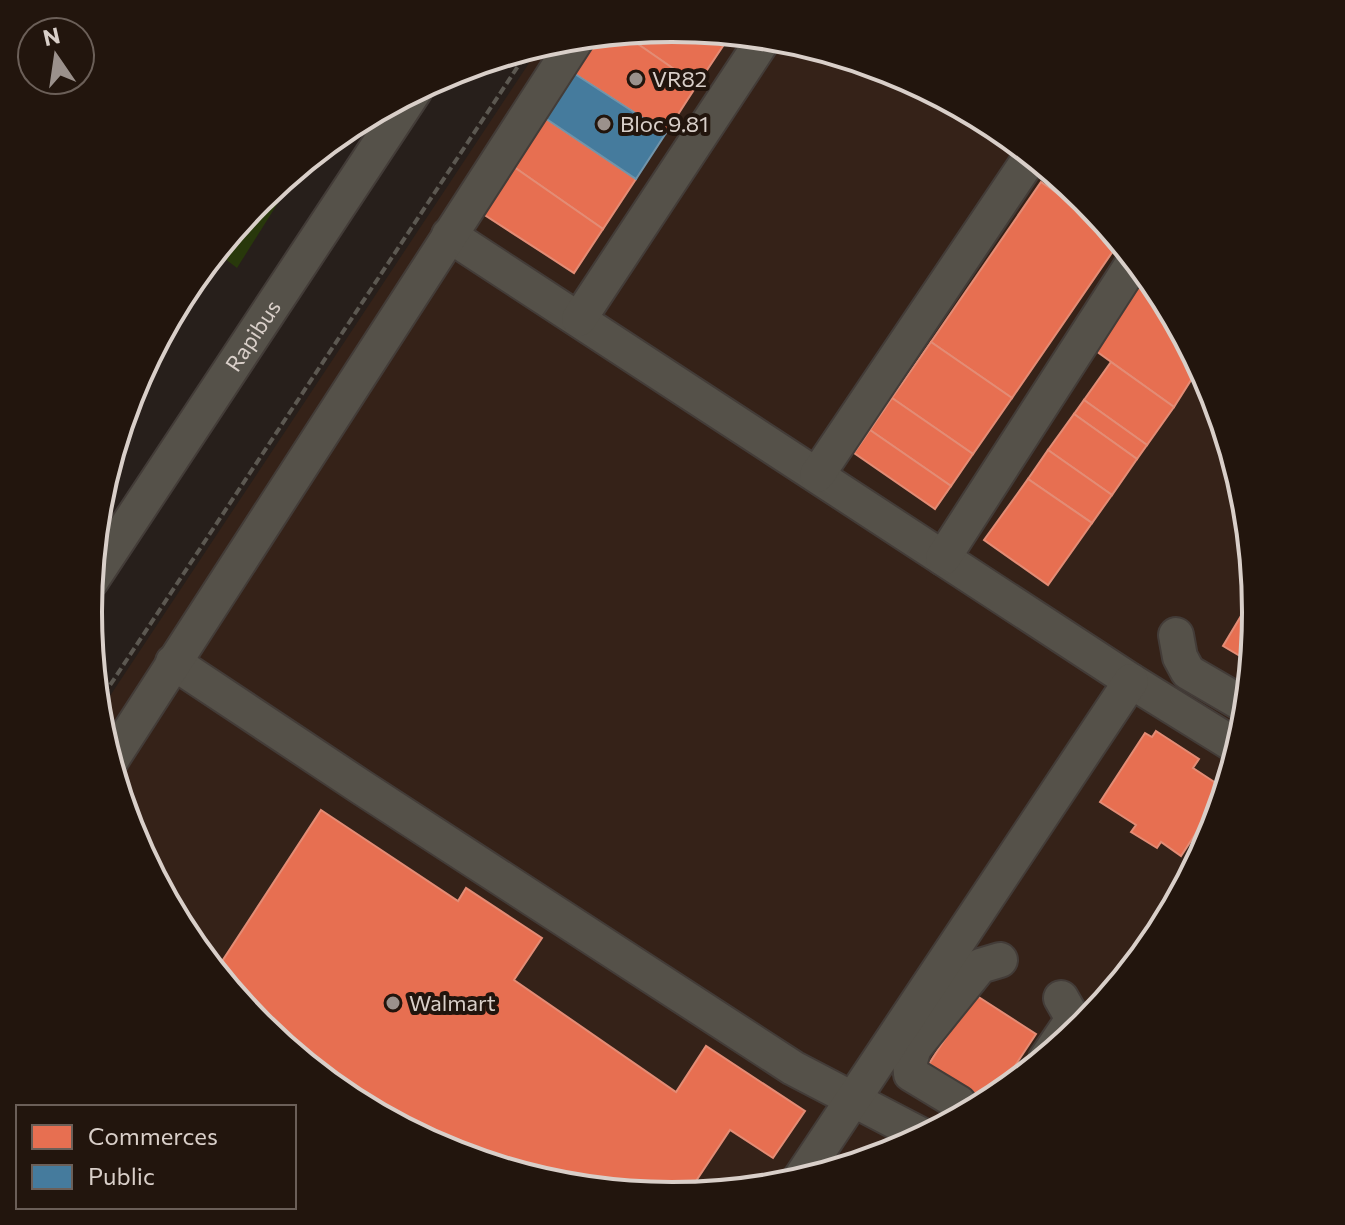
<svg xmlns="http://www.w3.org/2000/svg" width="1345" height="1225" font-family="Commissioner,sans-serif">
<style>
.built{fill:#352218}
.green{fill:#28380b}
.shops{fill:#e76f51;stroke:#e38c75;stroke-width:2}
.public{fill:#457b9d;stroke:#7194aa;stroke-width:2}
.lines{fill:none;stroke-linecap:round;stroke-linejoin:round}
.minor-casing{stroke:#433c38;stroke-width:38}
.path{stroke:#5c5851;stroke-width:4;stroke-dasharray:8 4;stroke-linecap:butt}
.minor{stroke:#555149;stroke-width:34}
.poi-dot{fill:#9b918c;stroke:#22150d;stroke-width:3}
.labels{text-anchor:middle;stroke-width:8;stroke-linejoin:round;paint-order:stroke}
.poi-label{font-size:22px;fill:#d9cfc9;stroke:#22150d;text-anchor:start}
.street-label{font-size:22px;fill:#d9cfc9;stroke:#22150d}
.rim{fill:none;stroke:#d9cfc9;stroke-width:4}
</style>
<rect width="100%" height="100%" fill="#271f1b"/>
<!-- built -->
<polygon class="built" points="673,28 787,39 897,73 998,127 1086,200 1159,288 1213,389 1246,499 1257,613 1246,727 1212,837 1158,938 1085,1026 997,1099 896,1153 786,1186 672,1197 558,1186 448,1152 347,1098 259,1025 186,937 132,836 99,726 98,714 541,45 559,39"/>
<!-- green -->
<polygon class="green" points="303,163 237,268 216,252 260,199"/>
<!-- shops -->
<g class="shops">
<polygon points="673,28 723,33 729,37 697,85 622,33"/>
<polygon points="622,33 697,85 666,133 575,74 600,35"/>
<polygon points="545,118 636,179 603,229 514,167"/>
<polygon points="514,167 603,229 574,273 483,214"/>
<polygon points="1041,182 1111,230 1120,241 1012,398 931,342"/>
<polygon points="1147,274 1159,288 1200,366 1174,407 1096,351 1141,276"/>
<polygon points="931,342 1012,398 973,454 892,398"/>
<polygon points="1111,362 1174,407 1147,445 1084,400"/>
<polygon points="892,398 973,454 951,486 870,430"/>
<polygon points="1084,400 1147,445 1137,459 1074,414"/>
<polygon points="1074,414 1137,459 1112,495 1048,450"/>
<polygon points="870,430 951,486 935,509 854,453"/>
<polygon points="1048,450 1112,495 1092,523 1028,479"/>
<polygon points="1028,479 1092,523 1048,585 984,540"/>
<polygon points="1247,606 1257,613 1252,663 1223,646"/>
<polygon points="1156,731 1199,759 1193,768 1225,789 1181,856 1161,842 1157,848 1131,832 1136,825 1100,802 1145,733 1152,737"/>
<polygon points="321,810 458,901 466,888 542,938 514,980 676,1092 706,1046 805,1111 773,1158 730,1130 686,1196 672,1197 558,1186 448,1152 347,1098 259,1025 215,972"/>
<polygon points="974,994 1036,1034 991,1102 981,1107 978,1105 974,1111 964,1116 925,1070"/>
</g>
<!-- public -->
<polygon class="public" points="575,74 666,133 636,179 545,118"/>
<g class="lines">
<!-- minor casing -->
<g class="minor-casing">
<g id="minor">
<polyline points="449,235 1131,681 1239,748"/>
<polyline points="579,319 765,37"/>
<polyline points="817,475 1032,155"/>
<polyline points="943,558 1135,260"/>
<path id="s1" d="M91,581L415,90"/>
<polyline points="1176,635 1180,657 1188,672 1248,707"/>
<polyline points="173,662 361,787 793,1068 925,1137"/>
<polyline points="110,762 578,37"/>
<polyline points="1046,1059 1073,1019 1061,998"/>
<polyline points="959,1103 911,1074 910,1061 914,1048 980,966 1000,960"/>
<polyline points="798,1182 1131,681"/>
</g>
</g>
<!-- path -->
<polyline class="path" points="97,705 530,48"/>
<!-- minor -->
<use href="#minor" class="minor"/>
</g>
<!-- markers -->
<g class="poi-dot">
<circle cx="636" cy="79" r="8"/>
<circle cx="604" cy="124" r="8"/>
<circle cx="393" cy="1003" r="8"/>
</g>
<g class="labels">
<!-- poi labels -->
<g class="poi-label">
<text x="652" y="87">VR82</text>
<text x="620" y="132">Bloc 9.81</text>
<text x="409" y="1011">Walmart</text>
</g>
<!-- street labels -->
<g class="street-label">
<text dy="8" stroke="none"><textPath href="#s1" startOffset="294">Rapibus</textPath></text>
</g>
</g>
<!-- crop -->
<path d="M0 0H1345V1225H0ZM102 612a570 570 0 1 1 1140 0a570 570 0 1 1-1140 0Z" fill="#22150d" fill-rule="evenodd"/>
<path class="rim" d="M102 612a570 570 0 1 1 1140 0a570 570 0 1 1-1140 0Z"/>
<!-- legend -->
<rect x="16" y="1105" width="280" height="104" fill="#22150d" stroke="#6b5f58" stroke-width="2"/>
<rect x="32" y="1125" width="40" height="24" fill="#e76f51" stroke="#6b5f58" stroke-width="2"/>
<text x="88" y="1145" font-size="24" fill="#d9cfc9">Commerces</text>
<rect x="32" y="1165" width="40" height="24" fill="#457b9d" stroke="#6b5f58" stroke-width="2"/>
<text x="88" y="1185" font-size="24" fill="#d9cfc9">Public</text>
<!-- north arrow -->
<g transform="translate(56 56) rotate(347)"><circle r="38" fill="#22150d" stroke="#6b5f58" stroke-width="2"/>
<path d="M0-6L14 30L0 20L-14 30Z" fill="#9b918c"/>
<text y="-12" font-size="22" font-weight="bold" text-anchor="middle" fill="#d9cfc9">N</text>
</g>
</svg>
